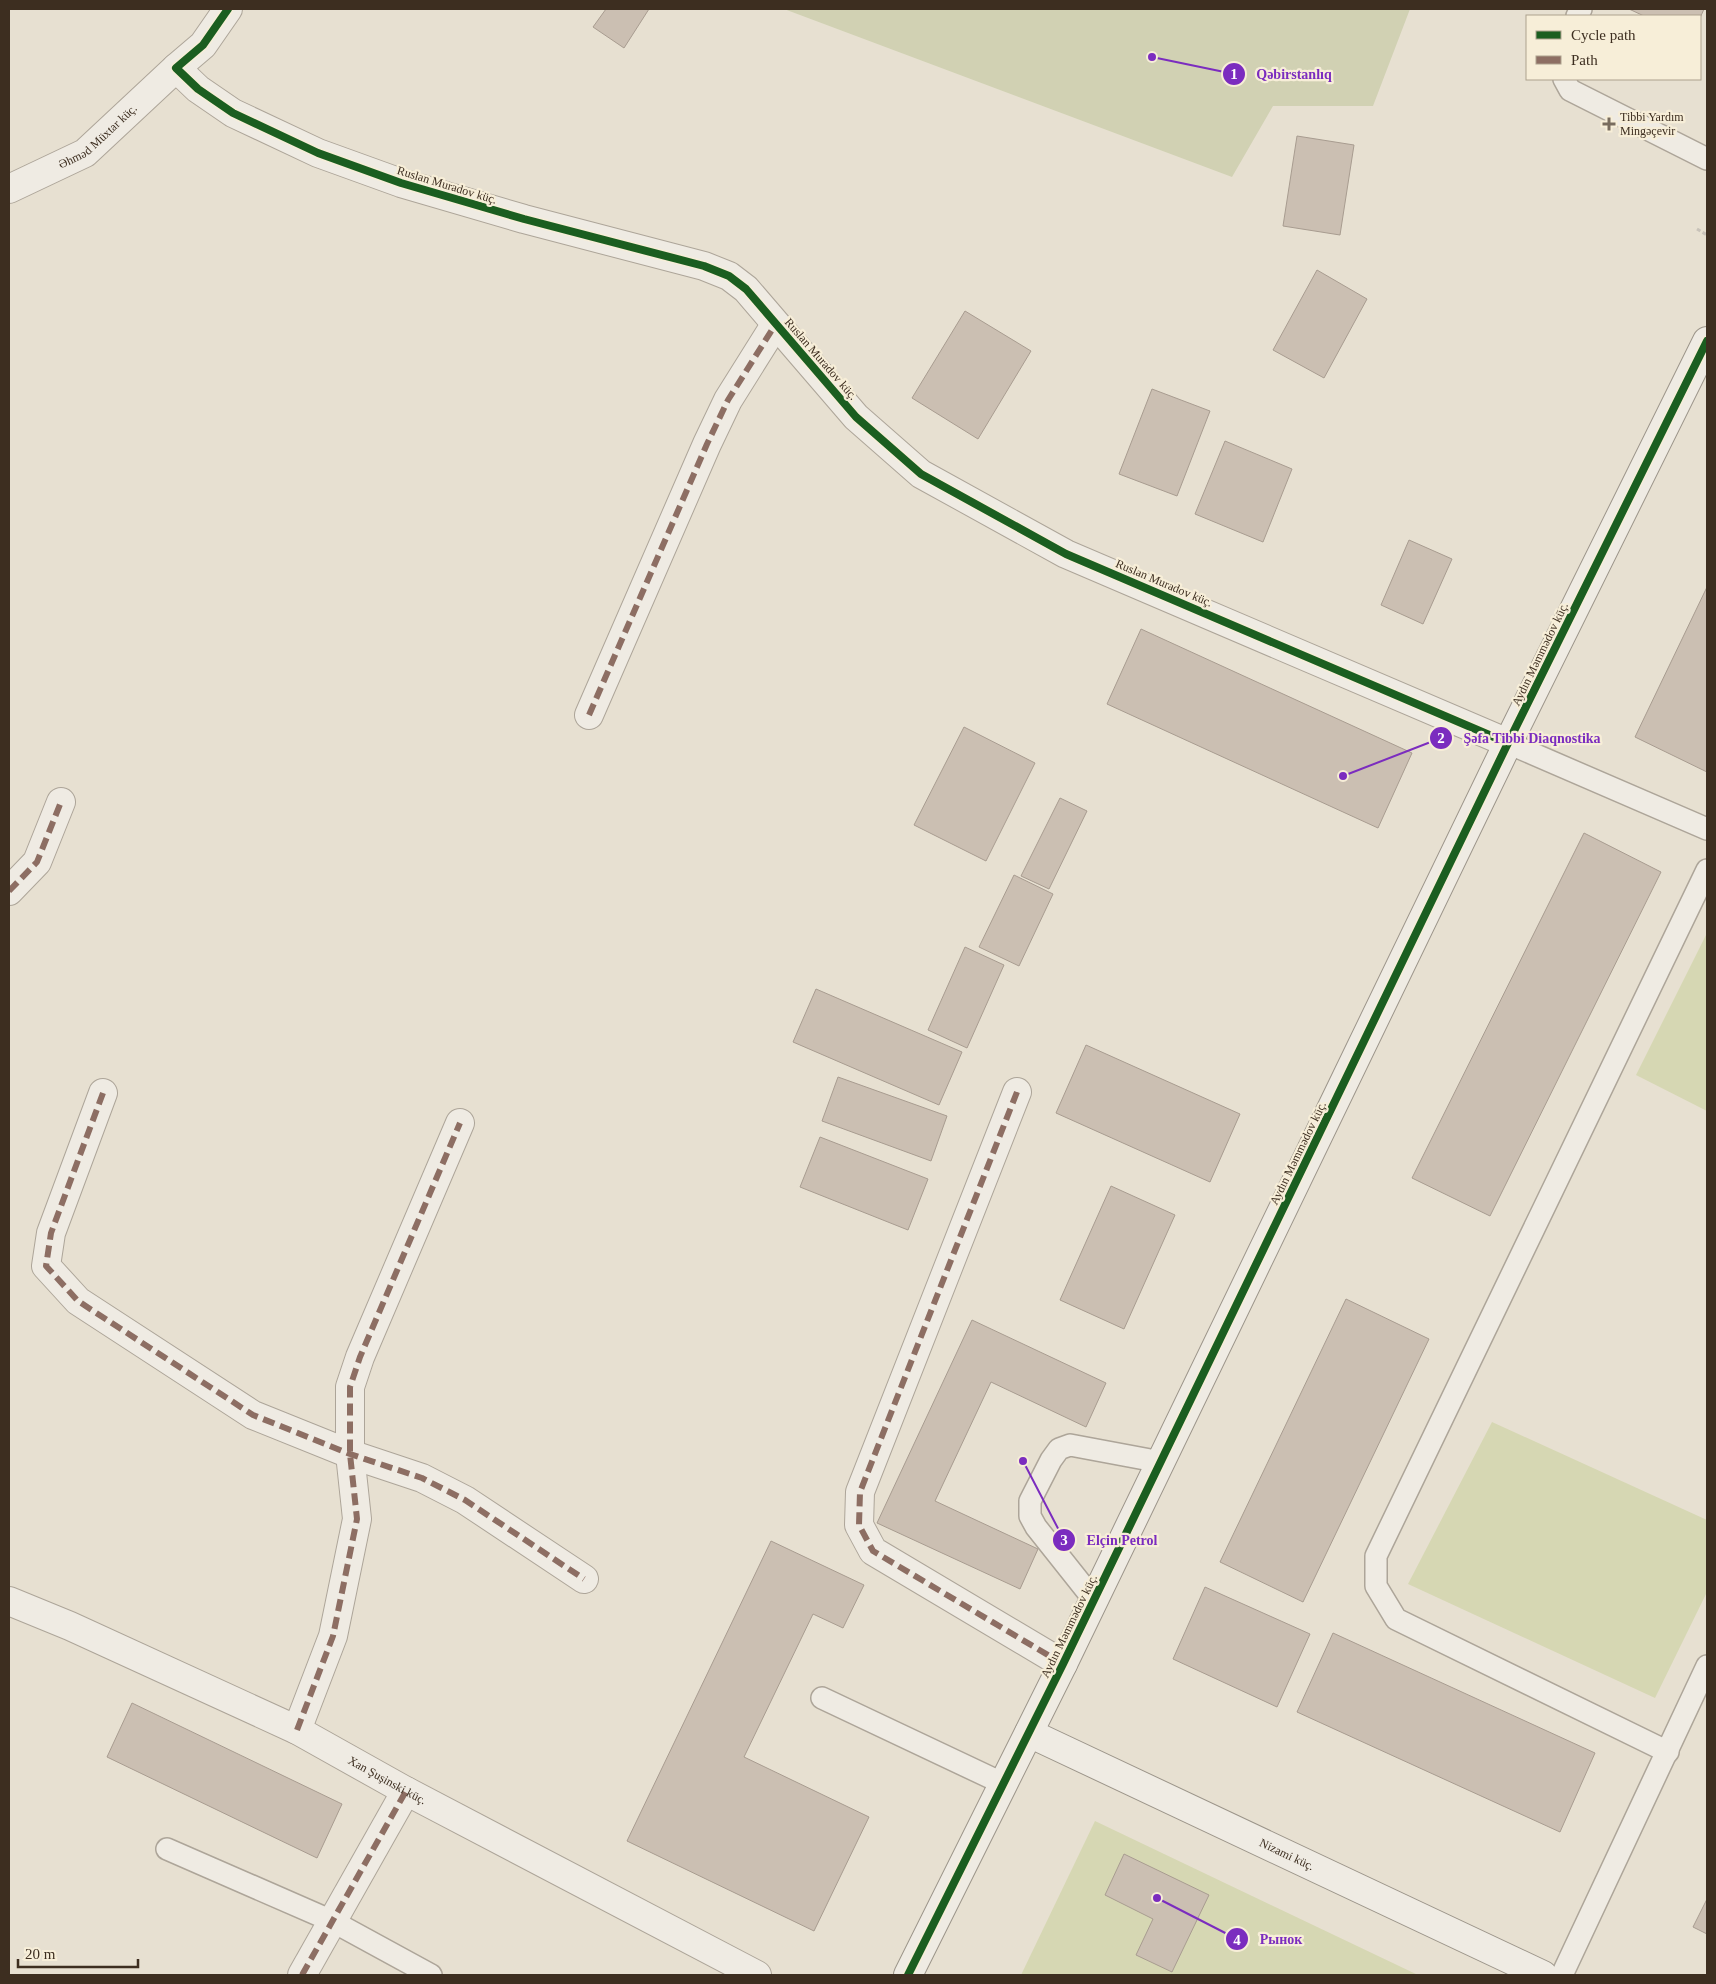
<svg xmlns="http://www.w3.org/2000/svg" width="1716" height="1984" font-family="Georgia,serif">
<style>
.green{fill:#d6d7b3}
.cemetery{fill:#d1d1b3}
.building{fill:#cbbfb2;stroke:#a89c90}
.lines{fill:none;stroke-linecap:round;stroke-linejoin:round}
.lane-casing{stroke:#ada599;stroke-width:24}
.street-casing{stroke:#ada599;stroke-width:30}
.secondary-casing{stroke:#9c958a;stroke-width:30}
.path{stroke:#c8c2b9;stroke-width:3;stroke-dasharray:4 2.5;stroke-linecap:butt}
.lane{stroke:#efebe3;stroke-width:21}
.street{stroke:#efebe3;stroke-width:28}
.secondary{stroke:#efebe3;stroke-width:28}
.quiet{stroke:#8d6e63;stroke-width:6;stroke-dasharray:12 6;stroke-linecap:butt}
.cycleway-casing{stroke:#f7eed8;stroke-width:11}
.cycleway{stroke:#1b5e20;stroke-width:8}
.poi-dot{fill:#786c5e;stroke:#f7eed8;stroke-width:2}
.labels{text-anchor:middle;stroke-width:4.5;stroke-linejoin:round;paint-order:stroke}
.poi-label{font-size:12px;fill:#3d2e20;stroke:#f7eed8;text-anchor:start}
.street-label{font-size:12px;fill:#3d2e20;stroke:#f7eed8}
.leader{fill:none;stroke:#7b2cbf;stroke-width:2}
.callout-dot{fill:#7b2cbf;stroke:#f7eed8;stroke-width:2}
.mark-label{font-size:15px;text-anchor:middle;font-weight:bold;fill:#fff}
.callout-label{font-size:14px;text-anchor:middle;font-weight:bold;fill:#7b2cbf;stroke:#f7eed8;stroke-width:4.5;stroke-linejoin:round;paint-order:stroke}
</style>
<rect width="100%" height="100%" fill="#e7e0d1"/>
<!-- green -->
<g class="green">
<polygon points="1707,933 1707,1111 1636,1075"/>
<polygon points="1492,1422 1707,1520 1707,1592 1655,1698 1408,1584"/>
<polygon points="1095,1821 1418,1975 1021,1975"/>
</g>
<!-- cemetery -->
<polygon class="cemetery" points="784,9 1410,9 1373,106 1273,106 1232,177"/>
<!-- building -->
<g class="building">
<polygon points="606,9 649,9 624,48 593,27"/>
<polygon points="1629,9 1704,9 1700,18 1644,16"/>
<polygon points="1297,136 1354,145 1340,235 1283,226"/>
<polygon points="1317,270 1367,299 1324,378 1273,350"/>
<polygon points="965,311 1031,351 978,439 912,398"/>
<polygon points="1152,389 1210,411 1177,496 1119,474"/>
<polygon points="1225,441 1292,469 1263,542 1195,514"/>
<polygon points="1409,540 1452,559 1423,624 1381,605"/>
<polygon points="1707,587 1707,772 1635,737"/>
<polygon points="1141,629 1412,753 1378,828 1107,704"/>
<polygon points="964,727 1035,763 986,861 914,825"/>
<polygon points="1060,798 1087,811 1049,889 1021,876"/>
<polygon points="1584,833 1661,872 1490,1216 1412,1178"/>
<polygon points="1014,875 1053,894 1019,966 979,947"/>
<polygon points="965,947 1004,965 967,1048 928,1030"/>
<polygon points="816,989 962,1052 939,1105 793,1042"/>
<polygon points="1086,1045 1240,1114 1210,1182 1056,1113"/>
<polygon points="838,1077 947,1116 931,1161 822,1121"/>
<polygon points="820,1137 928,1179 908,1230 800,1187"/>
<polygon points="1111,1186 1175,1215 1124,1329 1060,1300"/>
<polygon points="1346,1299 1429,1339 1303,1602 1220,1562"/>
<polygon points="972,1320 1106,1383 1086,1427 991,1382 935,1501 1038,1549 1020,1589 877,1523"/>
<polygon points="771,1541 864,1585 843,1628 813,1614 744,1757 869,1817 814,1931 627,1841"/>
<polygon points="1205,1587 1310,1634 1277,1707 1173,1659"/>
<polygon points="1333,1633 1595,1753 1560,1832 1297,1712"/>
<polygon points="132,1703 342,1804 317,1858 107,1757"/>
<polygon points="1124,1854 1209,1895 1172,1972 1136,1955 1153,1919 1105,1895"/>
<polygon points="1707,1899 1707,1934 1693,1927"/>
</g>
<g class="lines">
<!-- lane casing -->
<g class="lane-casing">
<g id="lane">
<polyline points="1577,16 1581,9"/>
<polyline points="1564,79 1570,90 1707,159"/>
<polyline points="1508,743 1707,829"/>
<polyline points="1094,1600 1036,1527 1030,1516 1030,1501 1051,1460 1059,1449 1070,1445 1161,1462"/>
<polyline points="822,1698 1004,1784"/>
<polyline points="1668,1752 1396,1619 1376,1586 1376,1556 1707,870"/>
<polyline points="167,1849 332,1921 431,1975"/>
<polyline points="1562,1975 1707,1666"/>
</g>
</g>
<!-- street casing -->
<g class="street-casing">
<g id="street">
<polyline points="228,9 203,45 176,68 198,89 233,113 318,153 401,183 524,219 704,266 729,276 746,289 856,417 921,474 1066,554 1508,743"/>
<path id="s1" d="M9,189L85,153L176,68"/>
<polyline points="589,715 707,444 728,400 775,325"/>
<polyline points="9,891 37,862 61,802"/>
<polyline points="1017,1092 860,1492 859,1525 873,1551 1063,1664"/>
<polyline points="103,1093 51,1233 46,1266 78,1301 253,1415 350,1454 422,1478 465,1500 584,1579"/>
<path id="s2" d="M9,1601L70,1626L297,1730L406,1791L757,1975"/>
<polyline points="297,1730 333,1636 357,1519 350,1454 350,1387 360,1357 460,1123"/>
<polyline points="302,1975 406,1791"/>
</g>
</g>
<!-- secondary casing -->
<g class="secondary-casing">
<g id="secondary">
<path id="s3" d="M1029,1733L1543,1975"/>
<polyline points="908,1975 1063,1664 1508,743 1707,341"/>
</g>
</g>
<!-- path -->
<polyline class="path" points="1697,229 1707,235"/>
<!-- lane -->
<use href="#lane" class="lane"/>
<!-- street -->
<use href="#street" class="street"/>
<!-- secondary -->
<use href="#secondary" class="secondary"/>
<!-- quiet -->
<g class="quiet">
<polyline points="589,715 707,444 728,400 775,325"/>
<polyline points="9,891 37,862 61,802"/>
<polyline points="1017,1092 860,1492 859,1525 873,1551 1063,1664"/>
<polyline points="103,1093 51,1233 46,1266 78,1301 253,1415 350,1454 422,1478 465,1500 584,1579"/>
<polyline points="297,1730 333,1636 357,1519 350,1454 350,1387 360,1357 460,1123"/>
<polyline points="302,1975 406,1791"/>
</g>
<!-- cycleway casing -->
<g class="cycleway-casing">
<g id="cycleway">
<polyline points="228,9 203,45 176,68 198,89 233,113 318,153 401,183 524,219 704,266 729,276 746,289 856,417 921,474 1066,554 1508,743"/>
<polyline points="908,1975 1063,1664 1508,743 1707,341"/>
</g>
</g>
<!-- cycleway -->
<use href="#cycleway" class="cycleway"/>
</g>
<!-- markers -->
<path class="poi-dot" d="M1606.5 116.5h5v5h5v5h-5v5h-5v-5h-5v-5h5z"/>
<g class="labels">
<!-- poi labels -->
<g class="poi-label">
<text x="1620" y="121">Tibbi Yardım<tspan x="1620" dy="14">Mingəçevir</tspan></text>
</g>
<!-- street labels -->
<g class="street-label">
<text dy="4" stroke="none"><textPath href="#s1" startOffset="104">Əhməd Müxtar küç.</textPath></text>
<text transform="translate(447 185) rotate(17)" y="4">Ruslan Muradov küç.</text>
<text transform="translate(821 359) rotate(49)" y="4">Ruslan Muradov küç.</text>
<text transform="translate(1164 583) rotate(23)" y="4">Ruslan Muradov küç.</text>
<text transform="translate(1540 654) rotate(-64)" y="4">Aydın Məmmədov küç.</text>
<text transform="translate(1298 1153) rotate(-64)" y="4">Aydın Məmmədov küç.</text>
<text transform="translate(1069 1626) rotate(-64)" y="4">Aydın Məmmədov küç.</text>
<text dy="4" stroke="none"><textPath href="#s2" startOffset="419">Xan Şuşinski küç.</textPath></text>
<text dy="4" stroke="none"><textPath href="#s3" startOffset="285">Nizami küç.</textPath></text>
</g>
</g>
<!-- callouts -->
<path class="leader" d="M1152 57L1234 74M1343 776L1441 738M1023 1461L1064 1540M1157 1898L1237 1939"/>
<g class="callout-dot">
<circle cx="1152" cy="57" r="5"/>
<circle cx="1343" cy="776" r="5"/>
<circle cx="1023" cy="1461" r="5"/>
<circle cx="1157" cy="1898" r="5"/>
<circle cx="1234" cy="74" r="12"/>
<circle cx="1441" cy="738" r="12"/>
<circle cx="1064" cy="1540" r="12"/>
<circle cx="1237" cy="1939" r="12"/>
</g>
<g class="mark-label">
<text x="1234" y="79">1</text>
<text x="1441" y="743">2</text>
<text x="1064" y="1545">3</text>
<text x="1237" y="1945">4</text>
</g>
<g class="callout-label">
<text x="1294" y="79">Qəbirstanlıq</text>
<text x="1532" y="743">Şəfa Tibbi Diaqnostika</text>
<text x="1122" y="1545">Elçin Petrol</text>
<text x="1281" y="1944">Рынок</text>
</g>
<!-- border -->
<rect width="1716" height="1984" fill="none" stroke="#3d2e20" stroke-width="20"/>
<!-- legend -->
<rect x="1526" y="15" width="175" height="65" fill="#f7eed8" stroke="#ada18e"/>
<rect x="1536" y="31" width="25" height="8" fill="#1b5e20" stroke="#ada18e"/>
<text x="1571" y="40" font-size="15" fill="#3d2e20">Cycle path</text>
<rect x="1536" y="56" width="25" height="8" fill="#8d6e63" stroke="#ada18e"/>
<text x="1571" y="65" font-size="15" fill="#3d2e20">Path</text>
<!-- scale -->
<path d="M18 1959v8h120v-8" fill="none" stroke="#3d2e20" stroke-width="2.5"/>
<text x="25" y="1959" font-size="15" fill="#3d2e20" stroke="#f7eed8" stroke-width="4" paint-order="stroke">20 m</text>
</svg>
